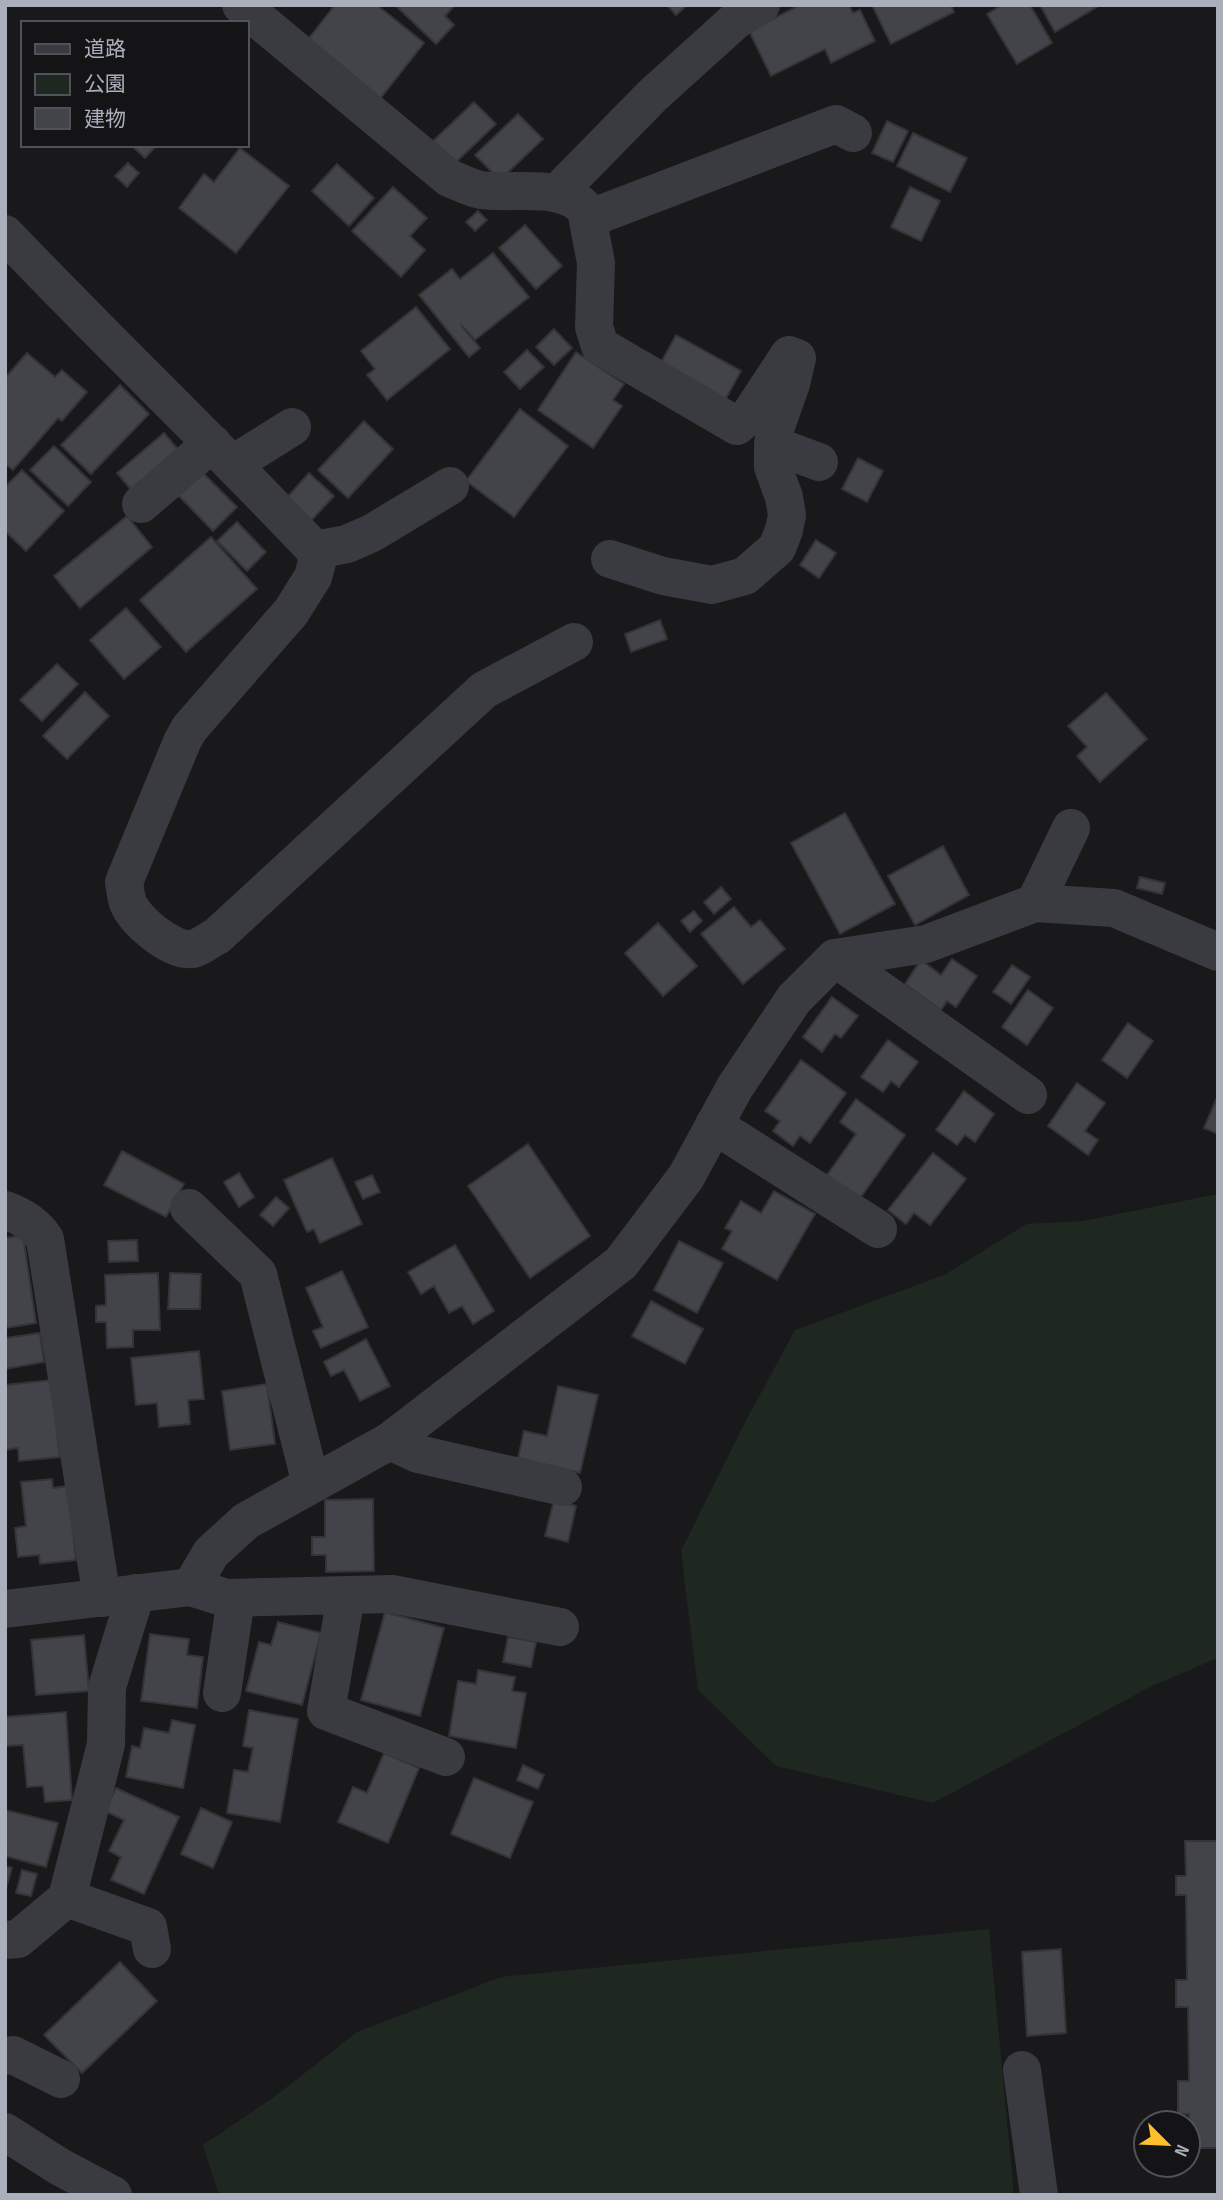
<svg xmlns="http://www.w3.org/2000/svg" width="1223" height="2200" font-family="'Sofia Sans Condensed','Noto Sans JP',sans-serif">
<style>
.green{fill:#1e2720}
.building{fill:#434449;stroke:#333338;stroke-width:2}
.lines{fill:none;stroke-linecap:round;stroke-linejoin:round}
.minor{stroke:#3a3b41;stroke-width:38}
</style>
<rect width="100%" height="100%" fill="#19191c"/>
<!-- green -->
<g class="green">
<polygon points="1218,1194 1218,1658 1152,1686 933,1803 776,1766 698,1690 681,1551 743,1426 795,1330 944,1275 1027,1224 1083,1221"/>
<polygon points="989,1929 1014,2195 219,2195 203,2145 274,2097 357,2032 501,1977"/>
</g>
<!-- building -->
<g class="building">
<polygon points="335,5 377,5 424,43 379,100 306,42"/>
<polygon points="395,5 455,5 445,16 454,25 436,44"/>
<polygon points="667,5 687,5 676,15"/>
<polygon points="800,5 849,5 853,13 860,10 875,41 831,63 825,49 771,76 749,31"/>
<polygon points="872,5 951,5 954,12 891,44"/>
<polygon points="1002,5 1030,5 1052,43 1017,64 987,14"/>
<polygon points="1040,5 1100,5 1055,32"/>
<polygon points="474,102 496,124 455,163 433,141"/>
<polygon points="518,114 543,139 500,180 475,155"/>
<polygon points="887,121 908,131 893,162 872,153"/>
<polygon points="913,133 967,158 950,192 897,166"/>
<polygon points="131,145 157,145 145,158"/>
<polygon points="240,148 289,186 236,253 179,208 204,174 214,182"/>
<polygon points="128,163 139,173 127,187 115,176"/>
<polygon points="337,164 374,198 349,226 312,191"/>
<polygon points="393,187 427,218 410,236 425,250 401,277 352,231"/>
<polygon points="910,187 940,201 921,241 891,227"/>
<polygon points="478,211 487,220 475,231 466,222"/>
<polygon points="525,225 562,266 536,289 499,248"/>
<polygon points="493,253 529,297 475,340 461,325 480,348 469,357 419,295 452,269 460,279"/>
<polygon points="416,307 450,349 387,400 367,375 375,369 361,351"/>
<polygon points="554,329 572,348 554,365 536,347"/>
<polygon points="676,335 741,371 724,402 659,366"/>
<polygon points="527,350 544,367 520,389 504,372"/>
<polygon points="576,352 624,384 613,400 622,406 593,448 538,410"/>
<polygon points="27,353 55,377 62,370 87,392 62,421 58,418 13,470 5,464 5,378"/>
<polygon points="120,385 149,414 91,474 61,445"/>
<polygon points="520,409 568,446 514,517 466,481"/>
<polygon points="364,421 393,449 348,498 318,470"/>
<polygon points="164,433 181,453 134,493 117,473"/>
<polygon points="54,446 91,482 68,506 30,470"/>
<polygon points="858,458 883,471 867,502 842,489"/>
<polygon points="22,470 64,511 26,551 5,531 5,487"/>
<polygon points="201,471 237,507 213,531 177,494"/>
<polygon points="309,473 334,496 306,526 282,503"/>
<polygon points="127,516 152,547 80,608 54,576"/>
<polygon points="237,522 266,552 247,571 217,541"/>
<polygon points="211,537 257,589 186,652 140,600"/>
<polygon points="816,540 836,553 819,578 800,565"/>
<polygon points="126,608 161,647 124,679 90,640"/>
<polygon points="660,620 667,639 631,652 625,634"/>
<polygon points="57,664 78,684 42,721 20,700"/>
<polygon points="85,692 109,716 67,759 43,736"/>
<polygon points="1106,693 1147,739 1100,782 1077,756 1087,747 1068,726"/>
<polygon points="845,813 895,904 840,934 791,843"/>
<polygon points="943,846 969,895 915,925 888,876"/>
<polygon points="1140,877 1165,883 1162,894 1137,888"/>
<polygon points="721,887 731,899 714,914 704,902"/>
<polygon points="734,907 751,927 760,920 785,949 743,984 701,934"/>
<polygon points="694,911 702,921 690,932 681,921"/>
<polygon points="658,923 697,966 663,996 625,953"/>
<polygon points="952,959 977,976 956,1007 947,1001 941,1010 905,984 921,960 941,975"/>
<polygon points="1012,965 1030,977 1011,1004 993,992"/>
<polygon points="1028,990 1053,1008 1027,1045 1002,1027"/>
<polygon points="832,997 858,1016 841,1038 835,1034 822,1052 803,1037"/>
<polygon points="1128,1023 1153,1041 1127,1078 1102,1060"/>
<polygon points="888,1040 918,1062 899,1087 891,1081 883,1092 861,1077"/>
<polygon points="801,1060 846,1093 810,1143 800,1136 793,1146 773,1131 780,1121 765,1111"/>
<polygon points="1077,1083 1105,1103 1085,1131 1098,1140 1088,1155 1048,1126"/>
<polygon points="964,1091 994,1114 975,1142 965,1135 957,1145 936,1130"/>
<polygon points="1218,1095 1218,1134 1204,1128"/>
<polygon points="856,1099 905,1135 858,1201 825,1178 856,1134 840,1122"/>
<polygon points="528,1144 590,1236 530,1278 468,1186"/>
<polygon points="122,1151 184,1184 166,1217 104,1185"/>
<polygon points="933,1153 966,1179 930,1225 914,1213 906,1224 888,1210"/>
<polygon points="332,1158 362,1224 320,1243 314,1229 307,1232 284,1180"/>
<polygon points="239,1173 254,1197 239,1207 224,1182"/>
<polygon points="372,1175 380,1192 363,1199 355,1182"/>
<polygon points="774,1191 815,1214 777,1280 722,1249 732,1231 725,1228 741,1201 761,1213"/>
<polygon points="276,1197 289,1208 273,1226 260,1215"/>
<polygon points="23,1235 36,1323 5,1328 5,1238"/>
<polygon points="137,1240 138,1261 109,1262 108,1241"/>
<polygon points="679,1241 723,1263 697,1313 654,1290"/>
<polygon points="455,1245 494,1311 473,1324 462,1306 449,1313 434,1286 421,1294 408,1272"/>
<polygon points="342,1271 368,1327 321,1348 313,1331 323,1327 306,1288"/>
<polygon points="158,1273 160,1330 133,1330 133,1347 107,1348 106,1322 96,1322 96,1306 106,1305 105,1275"/>
<polygon points="170,1273 201,1274 200,1309 168,1309"/>
<polygon points="651,1301 703,1329 685,1364 632,1336"/>
<polygon points="40,1333 44,1362 5,1369 5,1338"/>
<polygon points="366,1339 390,1386 360,1401 344,1370 331,1376 324,1362"/>
<polygon points="199,1351 204,1399 188,1400 190,1424 159,1427 157,1403 136,1405 131,1358"/>
<polygon points="51,1380 60,1457 19,1461 18,1448 5,1450 5,1385"/>
<polygon points="267,1384 275,1444 230,1450 222,1391"/>
<polygon points="558,1386 598,1395 580,1473 518,1458 524,1431 547,1436"/>
<polygon points="52,1479 53,1488 68,1486 76,1560 40,1564 39,1555 18,1557 15,1528 26,1526 21,1482"/>
<polygon points="373,1499 374,1571 326,1572 326,1555 312,1555 312,1537 325,1537 325,1500"/>
<polygon points="554,1500 576,1506 568,1542 545,1536"/>
<polygon points="385,1612 444,1628 420,1716 361,1700"/>
<polygon points="278,1622 321,1633 302,1705 246,1691 259,1642 271,1645"/>
<polygon points="150,1634 189,1639 187,1655 203,1657 197,1708 141,1701"/>
<polygon points="84,1635 89,1691 36,1695 31,1640"/>
<polygon points="508,1637 536,1642 531,1667 503,1662"/>
<polygon points="478,1670 515,1677 512,1691 526,1693 516,1748 449,1736 458,1681 476,1684"/>
<polygon points="249,1710 298,1719 280,1822 227,1813 234,1770 248,1772 253,1748 243,1746"/>
<polygon points="66,1712 72,1800 45,1802 43,1786 27,1787 23,1745 5,1746 5,1717"/>
<polygon points="172,1720 195,1725 183,1788 126,1777 132,1746 140,1748 144,1728 169,1733"/>
<polygon points="384,1753 419,1768 388,1843 338,1822 353,1787 367,1793"/>
<polygon points="523,1765 544,1775 538,1789 517,1780"/>
<polygon points="474,1778 533,1802 510,1858 451,1834"/>
<polygon points="116,1788 179,1817 144,1894 111,1880 121,1857 109,1851 124,1820 105,1811"/>
<polygon points="201,1808 232,1822 213,1868 181,1854"/>
<polygon points="5,1810 58,1823 46,1867 5,1856"/>
<polygon points="1185,1841 1218,1841 1218,2148 1190,2148 1189,2114 1178,2114 1178,2081 1189,2081 1188,2007 1176,2007 1176,1980 1187,1980 1186,1895 1176,1895 1176,1876 1186,1876"/>
<polygon points="5,1866 12,1868 5,1892"/>
<polygon points="22,1870 37,1874 31,1896 16,1893"/>
<polygon points="1061,1949 1066,2033 1027,2036 1022,1952"/>
<polygon points="120,1962 157,2001 82,2073 44,2035"/>
</g>
<g class="lines">
<!-- minor -->
<g class="minor">
<path d="M241,5L449,178C459,182 470,188 481,190C515,195 561,181 586,210L596,263L594,327L600,346L737,426L749,416L789,355L797,358L791,384L775,429L773,445V467L784,497L787,515L784,530L777,548L745,576L712,585L663,576L610,559"/>
<polyline points="558,192 652,96 736,20 761,5"/>
<polyline points="588,219 836,124 853,133"/>
<path d="M5,234C107,341 214,443 315,550L317,562L313,577L291,612L189,729L182,742L124,882C125,889 126,897 128,903C136,922 172,952 193,949C201,947 209,940 217,936L484,690L574,642"/>
<polyline points="773,445 819,462"/>
<polyline points="233,464 292,427"/>
<polyline points="141,504 212,443"/>
<polyline points="315,550 347,544 372,533 450,486"/>
<polyline points="1035,903 1071,828"/>
<polyline points="835,958 1028,1095"/>
<polyline points="714,1125 878,1229"/>
<polyline points="189,1208 258,1274 311,1484"/>
<path d="M5,1210C22,1216 35,1224 45,1239L102,1598"/>
<polyline points="390,1441 418,1454 563,1487"/>
<polyline points="191,1587 226,1598 392,1594 560,1627"/>
<polyline points="346,1596 326,1711 446,1757"/>
<polyline points="5,1609 191,1587 211,1553 246,1521 390,1441 621,1263 686,1177 735,1087 794,999 835,958 926,944 1035,903 1114,908 1218,952"/>
<polyline points="222,1693 236,1598"/>
<polyline points="67,1898 148,1927 152,1949"/>
<polyline points="5,1940 18,1939 67,1898 106,1744 107,1687 136,1593"/>
<polyline points="5,2056 13,2055 61,2079"/>
<polyline points="1022,2070 1039,2195"/>
<polyline points="5,2132 60,2167 113,2195"/>
</g>
</g>
<!-- border -->
<rect width="1223" height="2200" fill="none" stroke="#abafbc" stroke-width="14"/>
<!-- legend -->
<rect x="21" y="21" width="228" height="126" fill="#141417" stroke="#505259" stroke-width="2"/>
<rect x="35" y="44" width="35" height="10" fill="#3a3b41" stroke="#505259" stroke-width="2"/>
<text x="84" y="56" font-size="21" fill="#abafbc">道路</text>
<rect x="35" y="74" width="35" height="21" fill="#1e2720" stroke="#505259" stroke-width="2"/>
<text x="84" y="91" font-size="21" fill="#abafbc">公園</text>
<rect x="35" y="108" width="35" height="21" fill="#434449" stroke="#505259" stroke-width="2"/>
<text x="84" y="126" font-size="21" fill="#abafbc">建物</text>
<!-- north arrow -->
<g transform="translate(1167 2144) rotate(114)"><circle r="33" fill="#141417" stroke="#505259" stroke-width="2"/>
<path d="M0-5L12 26L0 18L-12 26Z" fill="#febf2f"/>
<text y="-10" font-size="19" font-weight="bold" text-anchor="middle" fill="#abafbc">N</text>
</g>
</svg>
